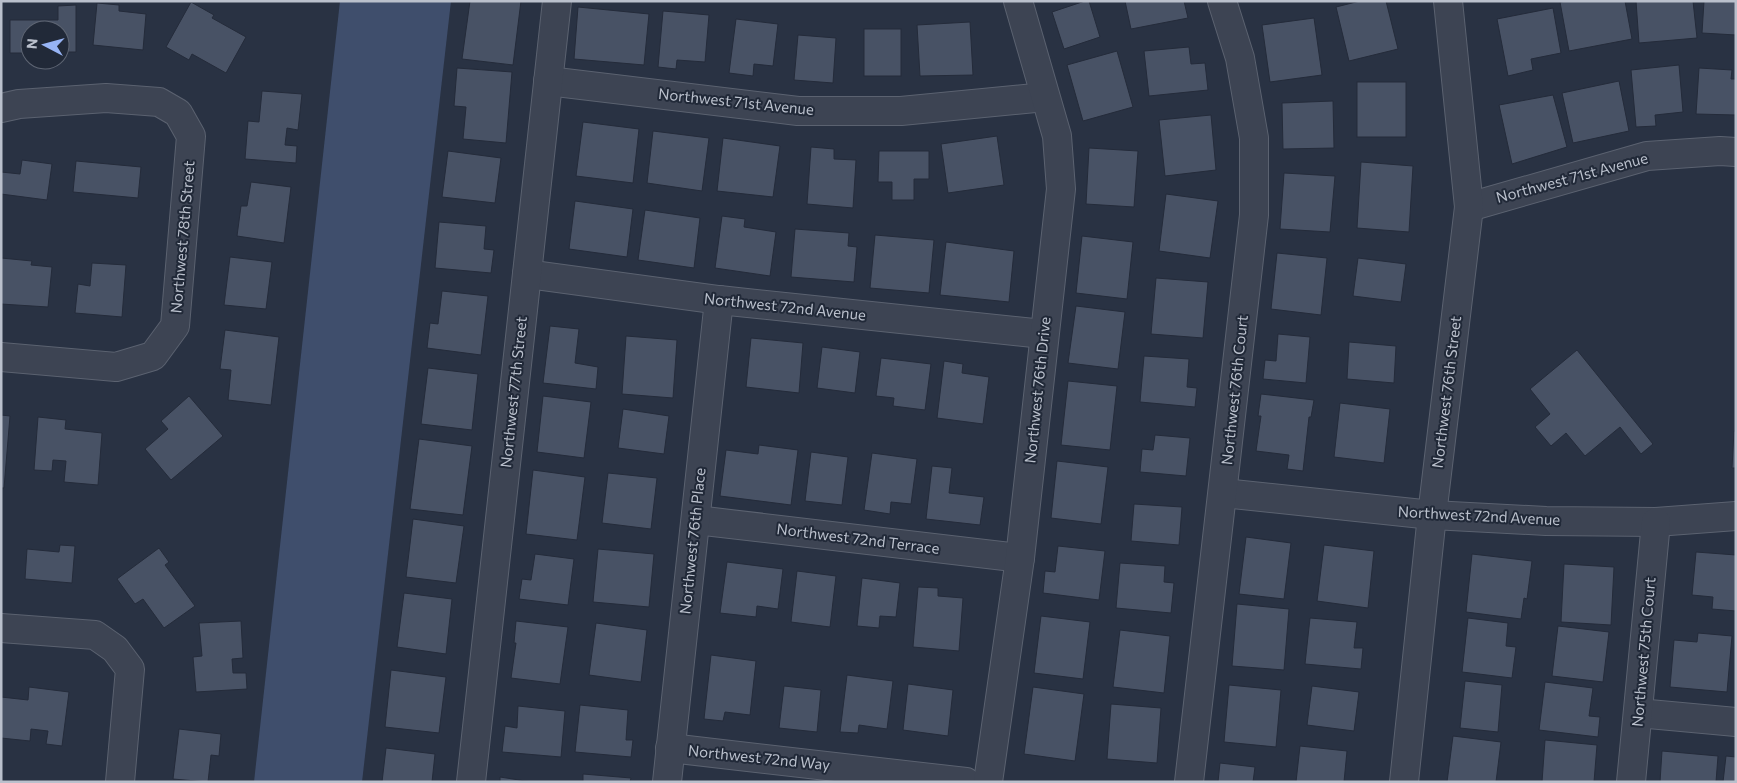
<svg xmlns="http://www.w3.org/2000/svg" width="1737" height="783" font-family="Commissioner,sans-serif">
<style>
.water{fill:#3f4e6c}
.building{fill:#485265;stroke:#242b3a}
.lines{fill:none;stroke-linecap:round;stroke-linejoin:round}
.minor-casing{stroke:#5b6270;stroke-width:30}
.minor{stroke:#3d4453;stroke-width:28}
.labels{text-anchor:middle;stroke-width:4;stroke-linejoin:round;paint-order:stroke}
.street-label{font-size:15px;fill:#bac0cc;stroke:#212938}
</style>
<rect width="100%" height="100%" fill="#293243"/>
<!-- water -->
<polygon class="water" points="340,1 451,1 362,782 254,782"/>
<!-- building -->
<g class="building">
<polygon points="470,1 521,1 513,65 462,59"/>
<polygon points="1085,1 1089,1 1100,37 1064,49 1052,12"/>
<polygon points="1125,1 1184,1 1188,18 1131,29"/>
<polygon points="1360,1 1386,1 1398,49 1349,61 1336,7"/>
<polygon points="1566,1 1625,1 1632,39 1569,51 1560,2"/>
<polygon points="1636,1 1693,1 1697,38 1639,43"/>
<polygon points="1704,1 1736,1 1736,35 1702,33"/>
<polygon points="191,2 214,15 212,18 246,37 226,73 192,54 189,60 166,47"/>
<polygon points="97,3 119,5 119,11 146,14 143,50 93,45"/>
<polygon points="76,5 76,52 60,52 60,30 30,30 30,53 10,53 10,20 58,20 58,6"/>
<polygon points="578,7 649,14 644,65 574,59"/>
<polygon points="1553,8 1561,53 1531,59 1533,70 1508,76 1497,19"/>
<polygon points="663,11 709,15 705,62 677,60 676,69 658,67"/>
<polygon points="1314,18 1322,75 1270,82 1262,25"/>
<polygon points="736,19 778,24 773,66 754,64 753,76 729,73"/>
<polygon points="970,22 973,75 920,76 917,25"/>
<rect x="864" y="29" width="37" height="47"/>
<polygon points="798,35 836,38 833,83 794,80"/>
<polygon points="1189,47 1191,64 1205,63 1208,90 1149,96 1144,51"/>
<polygon points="1117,51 1133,107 1083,121 1067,65"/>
<polygon points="1679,65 1683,112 1655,115 1656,126 1636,127 1631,70"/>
<polygon points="457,68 512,72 506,143 463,139 466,107 454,106"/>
<polygon points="1699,68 1732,70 1731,79 1736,79 1736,115 1696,114"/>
<polygon points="1619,81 1629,131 1573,143 1562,93"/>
<rect x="1357" y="82" width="49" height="55"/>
<polygon points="262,91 302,94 298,130 287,128 285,145 297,146 296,163 245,159 248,121 259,122"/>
<polygon points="1553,95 1567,147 1512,164 1499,105"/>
<polygon points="1333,101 1334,148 1283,149 1282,103"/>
<polygon points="1211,115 1216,170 1165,176 1159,120"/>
<polygon points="583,122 639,129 633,183 576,176"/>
<polygon points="653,131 709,138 702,191 647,183"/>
<polygon points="997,136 1004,185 948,193 941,144"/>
<polygon points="723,138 780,146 773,197 717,191"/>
<polygon points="811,147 834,149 834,159 856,160 853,208 807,204"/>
<polygon points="1089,148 1138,151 1134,207 1086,204"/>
<polygon points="448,151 501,158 495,203 442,197"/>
<polygon points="879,151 929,151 929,179 914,179 914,200 892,200 892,182 878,182"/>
<polygon points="22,160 52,164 47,200 1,194 1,172 20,174"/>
<polygon points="76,161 141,167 138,198 73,192"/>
<polygon points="1361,162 1413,166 1409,232 1357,228"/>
<polygon points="1284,173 1335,176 1330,232 1280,229"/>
<polygon points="251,182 291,187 284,243 237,236 241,206 247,206"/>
<polygon points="1166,194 1218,201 1210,258 1159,251"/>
<polygon points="575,201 633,209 627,257 569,249"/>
<polygon points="645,210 700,218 694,268 638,260"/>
<polygon points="722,216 745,219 744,227 776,232 770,276 715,268"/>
<polygon points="439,222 486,226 484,249 494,250 491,273 435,268"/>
<polygon points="795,229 849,233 848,246 857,247 854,282 791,277"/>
<polygon points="875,235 934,240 929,293 870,288"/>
<polygon points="1082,236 1133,242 1127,299 1076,293"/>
<polygon points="946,242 1014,251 1009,302 940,295"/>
<polygon points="1277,253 1327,258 1321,315 1271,309"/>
<polygon points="230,257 272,262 266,309 224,305"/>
<polygon points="1,258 32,261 31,265 52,267 48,307 1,304"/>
<polygon points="1358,258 1406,264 1401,302 1353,296"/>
<polygon points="92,263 126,265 122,317 75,313 78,284 90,286"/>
<polygon points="1156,278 1208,282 1203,338 1151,334"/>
<polygon points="442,291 488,296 481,355 427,348 430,323 438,324"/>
<polygon points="1076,306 1125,312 1118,369 1068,363"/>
<polygon points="550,326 579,329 575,363 598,367 596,389 543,383"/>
<polygon points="225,330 279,337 271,405 228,400 231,370 220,369"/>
<polygon points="1278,334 1310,337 1306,383 1263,379 1265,360 1276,361"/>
<polygon points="626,336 677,340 673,398 622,394"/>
<polygon points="751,338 803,343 799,393 746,387"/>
<polygon points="1349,342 1396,346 1394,383 1347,379"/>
<polygon points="822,347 860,352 855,393 817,388"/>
<polygon points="1577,350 1653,444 1641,454 1620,427 1585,456 1566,433 1551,446 1535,427 1550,414 1530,389"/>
<polygon points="1144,356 1189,359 1187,387 1197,388 1195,407 1140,402"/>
<polygon points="881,358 931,364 925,410 893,406 894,398 876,396"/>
<polygon points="944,361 963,364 962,373 989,377 983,424 937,418"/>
<polygon points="428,368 478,374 472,430 421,424"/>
<polygon points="1068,381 1117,386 1110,450 1061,445"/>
<polygon points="1261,394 1314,400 1311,417 1309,417 1303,471 1287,469 1289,455 1256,451 1261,416 1258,416"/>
<polygon points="189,396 223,436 171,480 145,449 168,429 161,421"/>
<polygon points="543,396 591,402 584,458 537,452"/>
<polygon points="1340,403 1390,409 1384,463 1334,457"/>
<polygon points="623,409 669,416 664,454 618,448"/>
<polygon points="1,415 10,416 4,488 1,488"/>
<polygon points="38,417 66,420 65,429 102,433 98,485 64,482 66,461 53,460 52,471 34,470"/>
<polygon points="1734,431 1736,431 1736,468 1732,468"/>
<polygon points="1155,435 1190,438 1186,476 1140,472 1142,449 1153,450"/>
<polygon points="419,439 472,446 463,515 410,509"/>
<polygon points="759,445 798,450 791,505 720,496 726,450 758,454"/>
<polygon points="811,452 848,457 842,505 805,501"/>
<polygon points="872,453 917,459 911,504 891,502 890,514 864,510"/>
<polygon points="1057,461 1108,467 1101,524 1051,518"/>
<polygon points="932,466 952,468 949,493 984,497 980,525 926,519"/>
<polygon points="533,470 585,477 577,540 526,534"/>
<polygon points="608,473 657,478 651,529 602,523"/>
<polygon points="1134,504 1182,507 1179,545 1131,541"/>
<polygon points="413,519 464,526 456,583 406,577"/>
<polygon points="1246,537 1291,543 1284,599 1239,594"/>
<polygon points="60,545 75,546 72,583 25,579 27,549 59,552"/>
<polygon points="1324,545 1374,551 1368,608 1317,601"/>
<polygon points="1058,546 1105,551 1099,600 1043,593 1045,571 1055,572"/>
<polygon points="159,548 169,562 165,565 195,606 164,628 143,599 135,604 117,579"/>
<polygon points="598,549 654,554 649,607 593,602"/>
<polygon points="1696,552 1736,555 1736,611 1712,609 1713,597 1692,595"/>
<polygon points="535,554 574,559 568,605 519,599 522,579 531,580"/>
<polygon points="1472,554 1532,561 1527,599 1524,598 1521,619 1466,612"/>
<polygon points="727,562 783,569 778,609 757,606 756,617 720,613"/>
<polygon points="1120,563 1165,566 1164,582 1174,583 1171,613 1116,608"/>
<polygon points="1564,564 1614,567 1611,625 1561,622"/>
<polygon points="797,571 836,576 830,627 791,622"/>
<polygon points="862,578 900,583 896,617 880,616 879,628 857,626"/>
<polygon points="918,587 938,588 938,596 963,598 959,651 913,647"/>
<polygon points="404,593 452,599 446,654 397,647"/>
<polygon points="1237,604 1289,609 1284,670 1232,666"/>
<polygon points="1041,616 1090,622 1083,679 1034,673"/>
<polygon points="1310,618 1357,622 1354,648 1363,648 1361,669 1305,664"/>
<polygon points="1468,618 1508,623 1506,646 1516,647 1512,678 1462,672"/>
<polygon points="241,621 243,658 232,659 233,673 246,673 247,689 196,692 193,657 202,656 199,623"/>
<polygon points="516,621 568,627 560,684 511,678 516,643 514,643"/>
<polygon points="596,623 647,630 641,682 589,675"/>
<polygon points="1558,626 1609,632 1603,682 1552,676"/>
<polygon points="1120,630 1170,636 1164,693 1113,687"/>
<polygon points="1698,633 1732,636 1727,692 1670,687 1674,640 1697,642"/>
<polygon points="711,655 756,661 750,715 725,712 723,721 704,719"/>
<polygon points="391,670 446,677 439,733 385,727"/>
<polygon points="847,675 893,681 887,729 859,725 858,733 840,732"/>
<polygon points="1465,681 1502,685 1498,732 1460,728"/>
<polygon points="1545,682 1593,688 1589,716 1600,717 1598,737 1539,730"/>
<polygon points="908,684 953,690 948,736 903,730"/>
<polygon points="1229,685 1281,690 1276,747 1224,742"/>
<polygon points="784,686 821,690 817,732 779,728"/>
<polygon points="1312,686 1359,692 1354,731 1307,725"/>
<polygon points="29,687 69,692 62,746 46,744 48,731 31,729 30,741 1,738 1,697 28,700"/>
<polygon points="1033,687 1084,694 1075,761 1024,754"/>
<polygon points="1111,704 1161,708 1157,763 1107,759"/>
<polygon points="580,705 628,710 626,740 633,740 631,757 575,752"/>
<polygon points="518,706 565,711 561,757 502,752 505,726 517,728"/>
<polygon points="179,729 221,734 219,756 211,755 208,782 173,779"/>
<polygon points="1453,736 1501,742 1496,782 1447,782"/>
<polygon points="1545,740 1597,745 1594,782 1542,782"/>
<polygon points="1300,746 1347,751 1344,782 1296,782"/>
<polygon points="386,748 435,754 432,782 382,782"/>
<polygon points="1662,751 1718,756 1716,782 1660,782"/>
<polygon points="1726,756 1736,757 1736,782 1723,782"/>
<polygon points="1220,763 1255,767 1253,782 1218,782"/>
<polygon points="583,774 631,778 630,782 583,782"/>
<polygon points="500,777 532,782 500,782"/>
</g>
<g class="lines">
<!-- minor casing -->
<g class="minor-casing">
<g id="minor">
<polyline points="548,81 798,111 901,111 1045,97"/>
<polyline points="1,108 19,104 106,98 159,102 178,113 191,136 175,326 153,356 116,367 1,357"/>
<polyline points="1469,207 1647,156 1720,151 1736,152"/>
<polyline points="527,274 719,300 1043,334"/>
<polyline points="1223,493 1432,515 1546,521 1656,522 1736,516"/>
<polyline points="696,520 1020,558"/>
<polyline points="1,628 95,635 115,649 130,669 120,782"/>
<polyline points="1638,713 1736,722"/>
<polyline points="670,748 966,782"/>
<polyline points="471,782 557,1"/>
<polyline points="667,782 719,300"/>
<polyline points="988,782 1020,558 1061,189 1057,136 1018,1"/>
<polyline points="1189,782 1254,215 1254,138 1240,58 1222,1"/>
<polyline points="1404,782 1432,515 1469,207 1448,1"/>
<polyline points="1631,782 1656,522"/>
</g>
</g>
<!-- minor -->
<use href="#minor" class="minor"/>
</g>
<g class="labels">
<!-- street labels -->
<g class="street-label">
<text transform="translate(736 102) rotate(6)" y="5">Northwest 71st Avenue</text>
<text transform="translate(1572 178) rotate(-15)" y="5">Northwest 71st Avenue</text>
<text transform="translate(183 237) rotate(-85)" y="5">Northwest 78th Street</text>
<text transform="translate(785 307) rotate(6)" y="5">Northwest 72nd Avenue</text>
<text transform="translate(1038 390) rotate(-84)" y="5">Northwest 76th Drive</text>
<text transform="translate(1235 390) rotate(-84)" y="5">Northwest 76th Court</text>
<text transform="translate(514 392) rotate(-84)" y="5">Northwest 77th Street</text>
<text transform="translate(1447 392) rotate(-83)" y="5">Northwest 76th Street</text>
<text transform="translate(1479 516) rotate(3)" y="5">Northwest 72nd Avenue</text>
<text transform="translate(858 539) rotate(7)" y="5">Northwest 72nd Terrace</text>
<text transform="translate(693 541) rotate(-84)" y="5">Northwest 76th Place</text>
<text transform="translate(1644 652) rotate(-85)" y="5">Northwest 75th Court</text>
<text transform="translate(759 758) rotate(6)" y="5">Northwest 72nd Way</text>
</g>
</g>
<!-- border -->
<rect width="1737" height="783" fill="none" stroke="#bac0cc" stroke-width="5"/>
<!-- north arrow -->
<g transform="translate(45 45) rotate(276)"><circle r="24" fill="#212938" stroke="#5e6573"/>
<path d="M0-4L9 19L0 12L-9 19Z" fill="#97b4f5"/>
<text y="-8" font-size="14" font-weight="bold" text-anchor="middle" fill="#bac0cc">N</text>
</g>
</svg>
